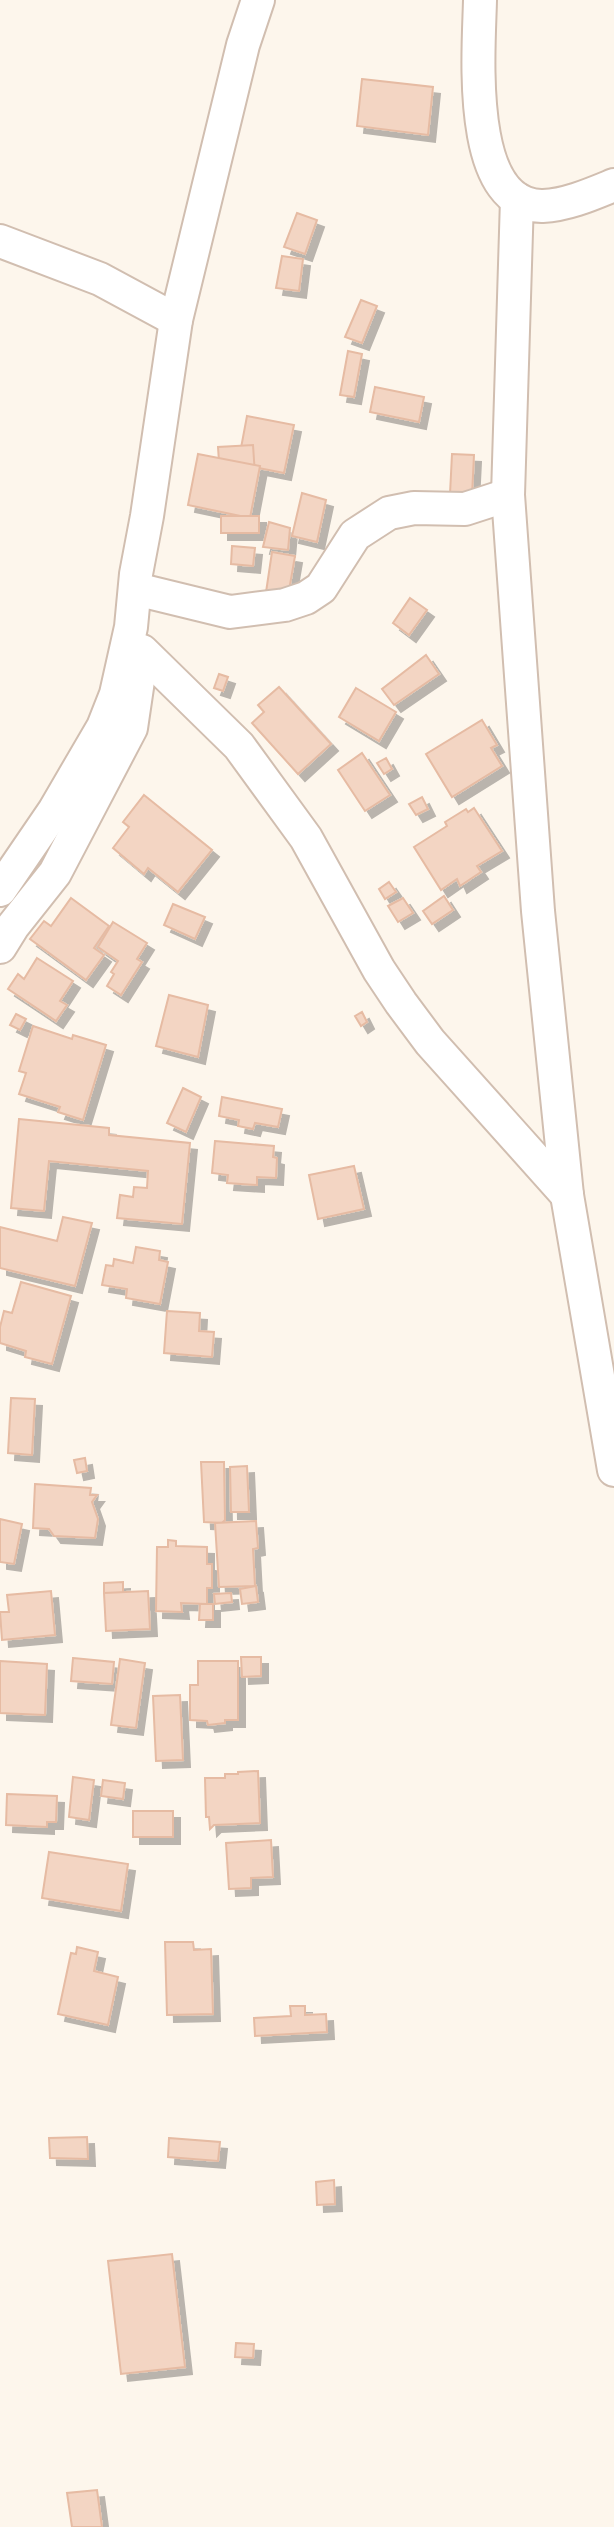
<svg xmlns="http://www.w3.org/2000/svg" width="614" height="2527" font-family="'Golos Text',sans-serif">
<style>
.building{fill:#f3d5c3;stroke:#e6bba3;stroke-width:2;filter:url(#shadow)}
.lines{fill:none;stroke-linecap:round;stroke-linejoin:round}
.minor-casing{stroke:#d1beb0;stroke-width:36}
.minor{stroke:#fff;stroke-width:32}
</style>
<defs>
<filter id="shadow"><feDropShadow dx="7" dy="7" stdDeviation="0" flood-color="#0004"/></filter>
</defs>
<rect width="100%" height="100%" fill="#fdf6ec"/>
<!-- building -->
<g class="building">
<polygon points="362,79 433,87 428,135 357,126"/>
<polygon points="297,213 317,220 305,254 284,247"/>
<polygon points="282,256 303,259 299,291 276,288"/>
<polygon points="361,300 377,306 362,343 345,337"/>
<polygon points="348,351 362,354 354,397 340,395"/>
<polygon points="375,387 424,397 419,422 370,412"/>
<polygon points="247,416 294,425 284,473 238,464"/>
<polygon points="253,445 255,475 220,477 218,447"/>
<polygon points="198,454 260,466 250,518 188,505"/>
<polygon points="452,454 474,455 472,495 450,494"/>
<polygon points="302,493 326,500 317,542 292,536"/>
<rect x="221" y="516" width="38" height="17"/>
<polygon points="269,522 290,528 288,550 263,547"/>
<polygon points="232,546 255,548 253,566 231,564"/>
<polygon points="272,552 295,556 287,602 265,599"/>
<polygon points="410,598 427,610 409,635 393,623"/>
<polygon points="426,655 439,674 394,705 382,689"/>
<polygon points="219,674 228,677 223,691 214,688"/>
<polygon points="279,687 331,744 298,774 252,723 264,712 258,705"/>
<polygon points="356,688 396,712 379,741 339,717"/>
<polygon points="482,720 497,745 491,748 502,766 452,797 426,754"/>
<polygon points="362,753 390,795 365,811 338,770"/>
<polygon points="386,758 392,769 384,774 377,763"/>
<polygon points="144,795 212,850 178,892 148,868 144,874 113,848 129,827 123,822"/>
<polygon points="422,797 428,809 416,815 409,804"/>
<polygon points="474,808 502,851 477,866 481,872 460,886 457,879 441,890 414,847 447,826 445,822 466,809 468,812"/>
<polygon points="389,882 396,892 385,899 379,889"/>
<polygon points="444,896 453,910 432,924 423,911"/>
<polygon points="71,898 109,926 94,948 104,955 86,980 30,939 44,921 51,926"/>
<polygon points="403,898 413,913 398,922 388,906"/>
<polygon points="173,904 205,917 195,939 164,925"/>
<polygon points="113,922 147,943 137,959 142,962 121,995 107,986 114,974 111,972 118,961 98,947"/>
<polygon points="37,958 73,981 60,1001 67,1005 56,1021 8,989 18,974 24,979"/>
<polygon points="169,995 208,1005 198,1057 156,1046"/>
<polygon points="362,1012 367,1022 361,1026 355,1016"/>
<polygon points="16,1014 26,1019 20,1030 10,1025"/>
<polygon points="33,1026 72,1039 73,1035 106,1045 83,1120 58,1112 60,1107 19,1094 26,1073 19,1071"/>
<polygon points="183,1088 201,1097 186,1132 167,1123"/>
<polygon points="222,1097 282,1109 278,1127 255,1123 253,1129 238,1126 239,1120 219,1116"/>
<polygon points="19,1119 109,1128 109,1135 190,1143 182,1224 117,1218 120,1195 133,1197 134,1187 147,1188 148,1171 49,1161 44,1211 11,1208"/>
<polygon points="215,1141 274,1146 273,1157 277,1158 276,1178 257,1177 257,1185 227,1183 228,1175 212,1173"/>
<polygon points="354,1166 364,1209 318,1219 309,1175"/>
<polygon points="63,1217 92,1223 75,1286 0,1268 0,1227 57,1241"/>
<polygon points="136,1247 160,1251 159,1260 168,1262 160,1304 126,1298 127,1289 102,1285 106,1265 113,1266 114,1259 133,1263"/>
<polygon points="21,1282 71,1296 52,1364 25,1357 26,1351 0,1343 0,1327 4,1311 12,1313"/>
<polygon points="167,1311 200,1313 199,1331 214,1332 212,1357 164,1353"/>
<polygon points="11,1398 35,1399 32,1455 8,1453"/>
<polygon points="85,1458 87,1471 77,1473 74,1460"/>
<polygon points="201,1462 224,1462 225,1520 222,1523 204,1522"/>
<polygon points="247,1466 249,1512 231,1512 230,1467"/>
<polygon points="35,1484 91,1488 90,1495 97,1495 92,1502 98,1519 95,1538 54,1536 49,1529 33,1528"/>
<polygon points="0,1519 22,1524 14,1564 0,1562"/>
<polygon points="256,1521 258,1548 253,1549 255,1586 219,1587 215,1523"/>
<polygon points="168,1540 176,1541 176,1546 207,1547 207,1564 212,1564 212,1588 207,1588 207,1604 181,1603 182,1612 156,1611 157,1547 168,1547"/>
<polygon points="123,1582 123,1593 104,1593 104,1583"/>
<polygon points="256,1586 258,1602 242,1604 240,1589"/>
<polygon points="51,1591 55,1635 2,1640 0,1612 9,1612 7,1595"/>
<polygon points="148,1591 150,1629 106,1631 104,1593"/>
<polygon points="231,1593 232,1602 215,1604 214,1594"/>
<polygon points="200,1604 213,1604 213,1620 199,1620"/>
<polygon points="241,1657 261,1657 261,1676 242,1677"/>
<polygon points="73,1658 114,1662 112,1684 71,1681"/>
<polygon points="120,1659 145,1663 136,1728 111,1725"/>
<polygon points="0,1661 47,1664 45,1715 0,1713"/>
<polygon points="198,1661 238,1661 238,1720 225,1720 225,1723 208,1725 207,1721 190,1720 190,1685 198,1685"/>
<polygon points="180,1695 183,1760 156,1761 153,1696"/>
<polygon points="258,1771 260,1823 214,1825 210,1829 209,1817 206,1817 205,1778 225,1778 225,1774 238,1774 238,1772"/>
<polygon points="73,1777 94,1780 89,1820 69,1817"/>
<polygon points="103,1780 125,1783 123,1799 101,1796"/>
<polygon points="7,1794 57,1796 56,1822 47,1822 47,1827 6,1825"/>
<rect x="133" y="1811" width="40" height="26"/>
<polygon points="271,1840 273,1877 251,1878 251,1888 229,1889 226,1843"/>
<polygon points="49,1852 128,1864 121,1911 42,1898"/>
<polygon points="165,1942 193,1942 194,1950 211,1949 213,2014 167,2015"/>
<polygon points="77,1947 98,1952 94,1971 118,1977 108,2025 58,2014 71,1953 76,1954"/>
<polygon points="290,2006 305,2006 305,2015 326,2014 327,2032 255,2036 254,2018 291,2016"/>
<polygon points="87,2137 88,2159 50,2158 49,2138"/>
<polygon points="169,2138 220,2142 218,2161 168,2157"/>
<polygon points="334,2180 335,2204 317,2205 316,2182"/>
<polygon points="172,2254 185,2367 121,2374 108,2261"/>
<polygon points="236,2343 254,2344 253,2358 235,2357"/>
<polygon points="97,2490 102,2527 72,2527 67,2493"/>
</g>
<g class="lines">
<!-- minor casing -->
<g class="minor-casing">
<g id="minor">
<path d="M480,0C479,49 465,208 543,206C567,205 592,194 614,185"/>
<polyline points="517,199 508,495 538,911 567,1195 614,1470"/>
<polyline points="0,241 100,279 176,320"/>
<polyline points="148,592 230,612 285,605 306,598 321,588 355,535 389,513 414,508 465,509 508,495"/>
<polyline points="142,651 239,746 306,838 379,970 401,1003 430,1042 567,1195"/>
<polyline points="0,890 54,811 103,727 116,694 131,627 136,574 147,516 176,320 243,45 258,0"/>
<polyline points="0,947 13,926 55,873 131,728 140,667"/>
</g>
</g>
<!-- minor -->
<use href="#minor" class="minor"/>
</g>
</svg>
